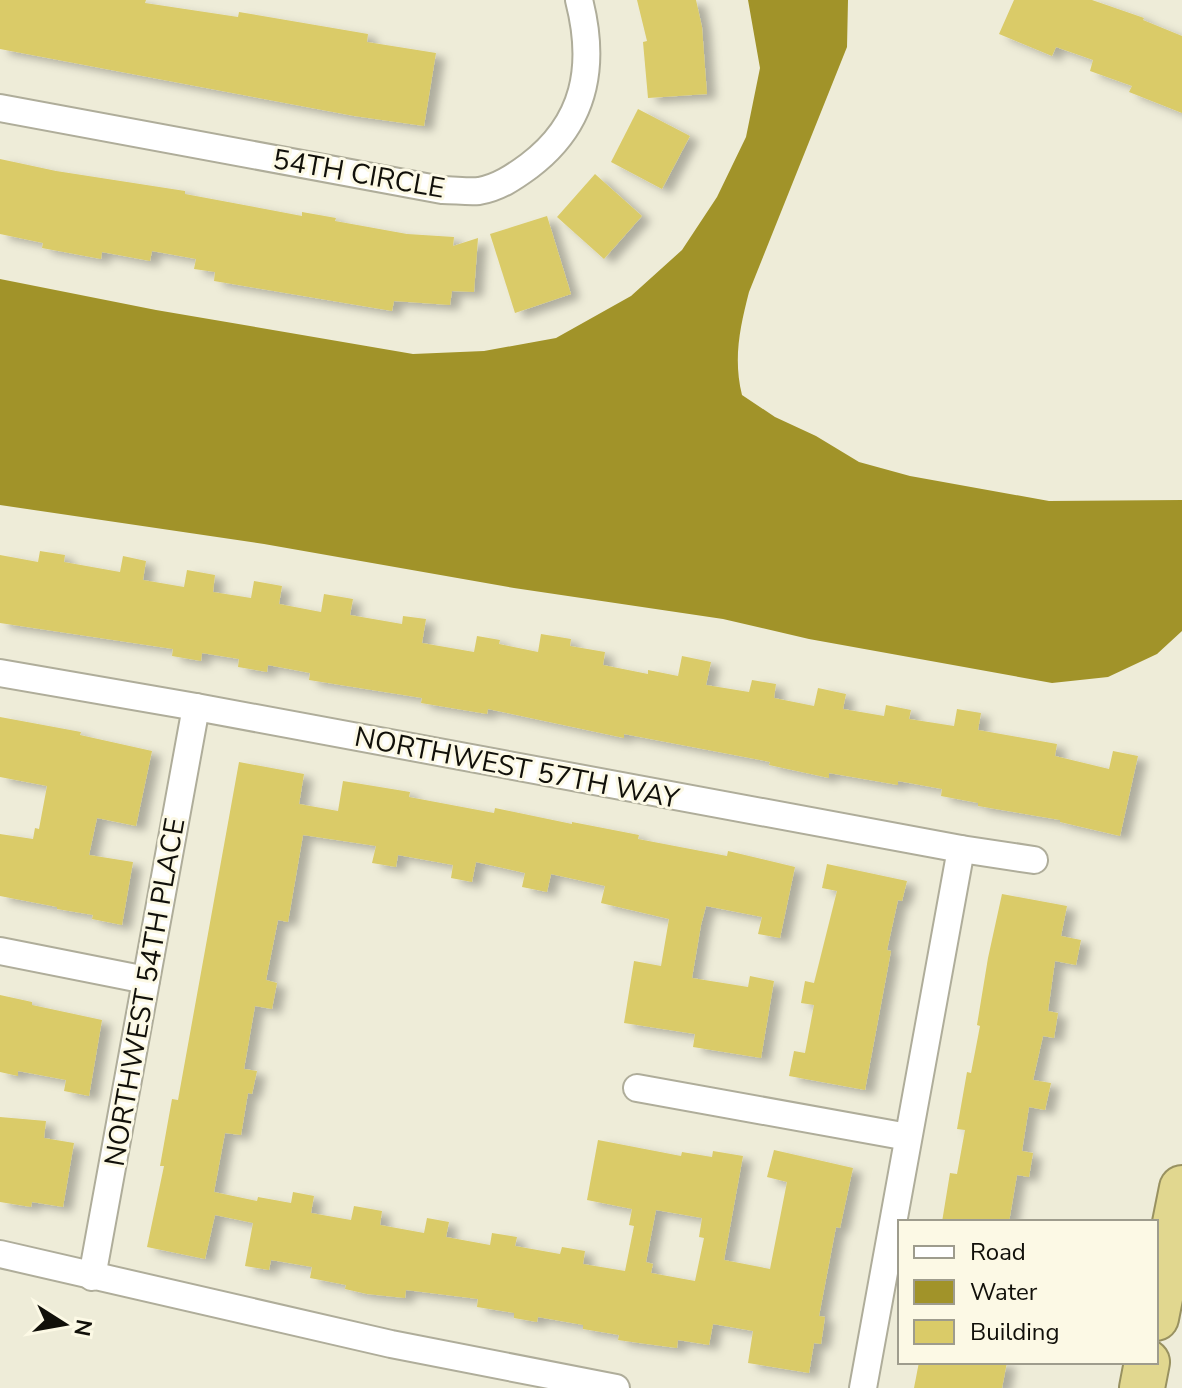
<svg xmlns="http://www.w3.org/2000/svg" width="1182" height="1388" font-family="'Nunito Sans',sans-serif">
<style>
.water{fill:#a19329}
.building{fill:#dacb68;fill-rule:evenodd;filter:url(#shadow)}
.lines{fill:none;stroke-linecap:round;stroke-linejoin:round}
.street-casing{stroke:#afad9a;stroke-width:30}
.highway-casing{stroke:#989160;stroke-width:48}
.street{stroke:#fff;stroke-width:26}
.highway{stroke:#e1d78f;stroke-width:44}
.labels{text-anchor:middle;stroke-width:6;stroke-linejoin:round;paint-order:stroke}
.street-label{font-size:28px;fill:#11100a;stroke:#fcf9e5}
</style>
<defs>
<filter id="shadow"><feDropShadow dx="9" dy="5" stdDeviation="4" flood-color="#0004"/></filter>
</defs>
<rect width="100%" height="100%" fill="#eeecd8"/>
<!-- water -->
<path class="water" d="M748,0H848L847,47L749,292C740,327 733,359 742,395L775,417L816,436L859,462L910,476L1049,501L1182,500V631L1157,654L1108,677L1052,683L809,639L723,619L514,588L264,544L0,505V279L156,310L413,354L484,351L556,338L631,296L682,250L717,197L746,137L760,68Z"/>
<!-- building -->
<g class="building">
<polygon points="0,0 146,0 145,3 238,17 239,12 368,34 367,42 436,53 424,126 354,116 0,49"/>
<polygon points="637,0 696,0 702,27 707,94 648,98 643,42 647,41"/>
<polygon points="1014,0 1092,0 1144,18 1143,20 1182,36 1182,113 1129,92 1132,86 1090,71 1093,60 1056,47 1052,56 999,34"/>
<polygon points="638,109 690,136 662,189 611,162"/>
<polygon points="0,159 56,171 185,191 185,194 302,216 302,212 336,218 335,221 407,234 454,237 453,246 478,238 474,292 452,291 450,305 394,301 392,311 214,281 215,272 194,269 196,259 152,251 150,261 102,252 101,259 42,248 43,243 0,234"/>
<polygon points="595,174 642,216 604,259 557,217"/>
<polygon points="547,216 571,294 515,313 490,234"/>
<polygon points="40,551 65,555 64,562 120,572 123,556 146,561 143,580 184,587 187,570 215,575 213,592 251,598 254,581 282,586 279,604 321,612 324,594 353,599 350,615 402,624 403,616 426,619 422,643 474,652 477,636 500,640 499,644 538,652 541,634 571,639 570,646 605,652 603,665 648,674 648,670 678,676 682,656 711,662 706,685 749,692 752,680 776,684 774,698 814,706 818,688 846,694 843,709 884,716 886,705 911,710 909,719 954,726 957,709 981,713 978,730 1057,744 1055,756 1109,769 1113,751 1138,756 1120,836 1060,822 1060,820 978,806 978,803 941,796 942,789 898,781 898,785 829,773 829,778 769,765 770,762 624,734 624,738 488,709 487,714 421,703 422,698 309,680 310,673 268,665 267,672 238,667 239,659 202,653 201,661 172,656 173,649 0,623 0,555 38,562"/>
<polygon points="0,717 81,732 80,735 152,751 136,826 97,818 89,855 133,862 122,925 92,919 93,915 57,909 57,907 0,896 0,834 33,839 35,828 39,829 47,786 0,777"/>
<path d="M239,762L304,774L299,804L338,811L343,781L410,792L409,797L494,813L495,808L572,824V822L639,835L638,839L727,856L728,851L795,867L780,938L758,934L762,917L706,906L701,925L692,978L748,987L750,976L774,981L761,1058L693,1047L695,1034L624,1023L634,961L661,966L669,919L601,903L605,886L551,874L547,892L522,887L525,873L476,862L472,882L451,878L453,865L398,855L396,867L372,863L376,846L303,835L288,922L278,920L266,980L277,983L272,1009L255,1006L244,1069L257,1071L252,1094L248,1093L241,1135L225,1133L214,1192L257,1201L258,1197L291,1203L293,1192L314,1196L311,1213L351,1220L354,1206L382,1211L380,1225L424,1233L427,1218L449,1222L446,1237L490,1245L492,1233L517,1237L515,1246L560,1254L562,1247L585,1251L583,1264L625,1271L634,1226L629,1225L632,1209L587,1200L598,1140L681,1156L682,1152L712,1157L713,1151L743,1156L724,1260L770,1269L787,1182L767,1177L774,1150L853,1168L840,1228L836,1227L819,1316L825,1317L821,1344L814,1343L809,1373L748,1363L753,1331L713,1324L709,1345L678,1340L677,1348L639,1343L618,1340L619,1335L583,1329V1325L538,1317L537,1322L514,1318V1313L477,1307L478,1299L406,1290L405,1298L367,1294L345,1289L346,1285L310,1278L312,1267L271,1260L269,1270L245,1266L253,1223L215,1215L205,1259L147,1247L164,1166H160L172,1099L178,1100ZM656,1210L702,1218L699,1237L704,1238L695,1281L651,1273L653,1264L646,1262Z"/>
<polygon points="827,864 907,881 902,901 898,900 887,950 891,951 865,1090 789,1076 794,1051 805,1053 814,1005 801,1003 805,981 814,983 837,891 822,888"/>
<polygon points="1002,894 1067,906 1061,936 1081,940 1076,965 1055,961 1048,1011 1058,1013 1054,1038 1043,1036 1033,1080 1051,1083 1045,1110 1029,1107 1022,1151 1033,1153 1029,1177 1017,1175 1009,1222 942,1222 950,1173 957,1174 965,1130 957,1129 967,1072 971,1073 980,1026 977,1025 988,958"/>
<polygon points="0,995 32,1002 32,1005 102,1020 89,1096 64,1091 66,1080 18,1071 18,1076 0,1072"/>
<polygon points="0,1117 46,1121 44,1138 74,1143 63,1207 32,1202 31,1207 0,1202"/>
<polygon points="919,1362 1007,1362 1002,1388 914,1388"/>
</g>
<g class="lines">
<!-- street casing -->
<g class="street-casing">
<g id="street">
<path d="M0,108L442,190C454,190 468,192 479,191C498,188 514,177 529,166C586,123 596,66 579,0"/>
<polyline points="0,673 196,707 961,849 1034,860"/>
<polyline points="0,951 146,980"/>
<polyline points="637,1088 908,1137"/>
<polyline points="0,1254 391,1344 616,1388"/>
<polyline points="92,1277 196,707"/>
<polyline points="863,1388 961,849"/>
</g>
</g>
<!-- highway casing -->
<g class="highway-casing">
<g id="highway">
<polyline points="1156,1318 1182,1188"/>
<polyline points="1142,1388 1147,1362"/>
</g>
</g>
<!-- street -->
<use href="#street" class="street"/>
<!-- highway -->
<use href="#highway" class="highway"/>
</g>
<g class="labels">
<!-- street labels -->
<g class="street-label">
<text transform="translate(359 173) rotate(10)" y="10">54TH CIRCLE</text>
<text transform="translate(517 767) rotate(11)" y="10">NORTHWEST 57TH WAY</text>
<text transform="translate(144 992) rotate(-80)" y="10">NORTHWEST 54TH PLACE</text>
</g>
</g>
<!-- legend -->
<rect x="898" y="1220" width="260" height="144" fill="#fcf9e5" stroke="#9e9c8d" stroke-width="2"/>
<rect x="914" y="1246" width="40" height="12" fill="#ffffff" stroke="#9e9c8d" stroke-width="2"/>
<text x="970" y="1260" font-size="24" fill="#11100a">Road</text>
<rect x="914" y="1280" width="40" height="24" fill="#a19329" stroke="#9e9c8d" stroke-width="2"/>
<text x="970" y="1300" font-size="24" fill="#11100a">Water</text>
<rect x="914" y="1320" width="40" height="24" fill="#dacb68" stroke="#9e9c8d" stroke-width="2"/>
<text x="970" y="1340" font-size="24" fill="#11100a">Building</text>
<!-- north arrow -->
<g transform="translate(64 1324) rotate(101)" stroke="#fcf9e5" stroke-width="6" paint-order="stroke">
<path d="M0-6L14 30L0 20L-14 30Z" fill="#11100a"/>
<text y="-12" font-size="22" font-weight="bold" text-anchor="middle" fill="#11100a">N</text>
</g>
</svg>
